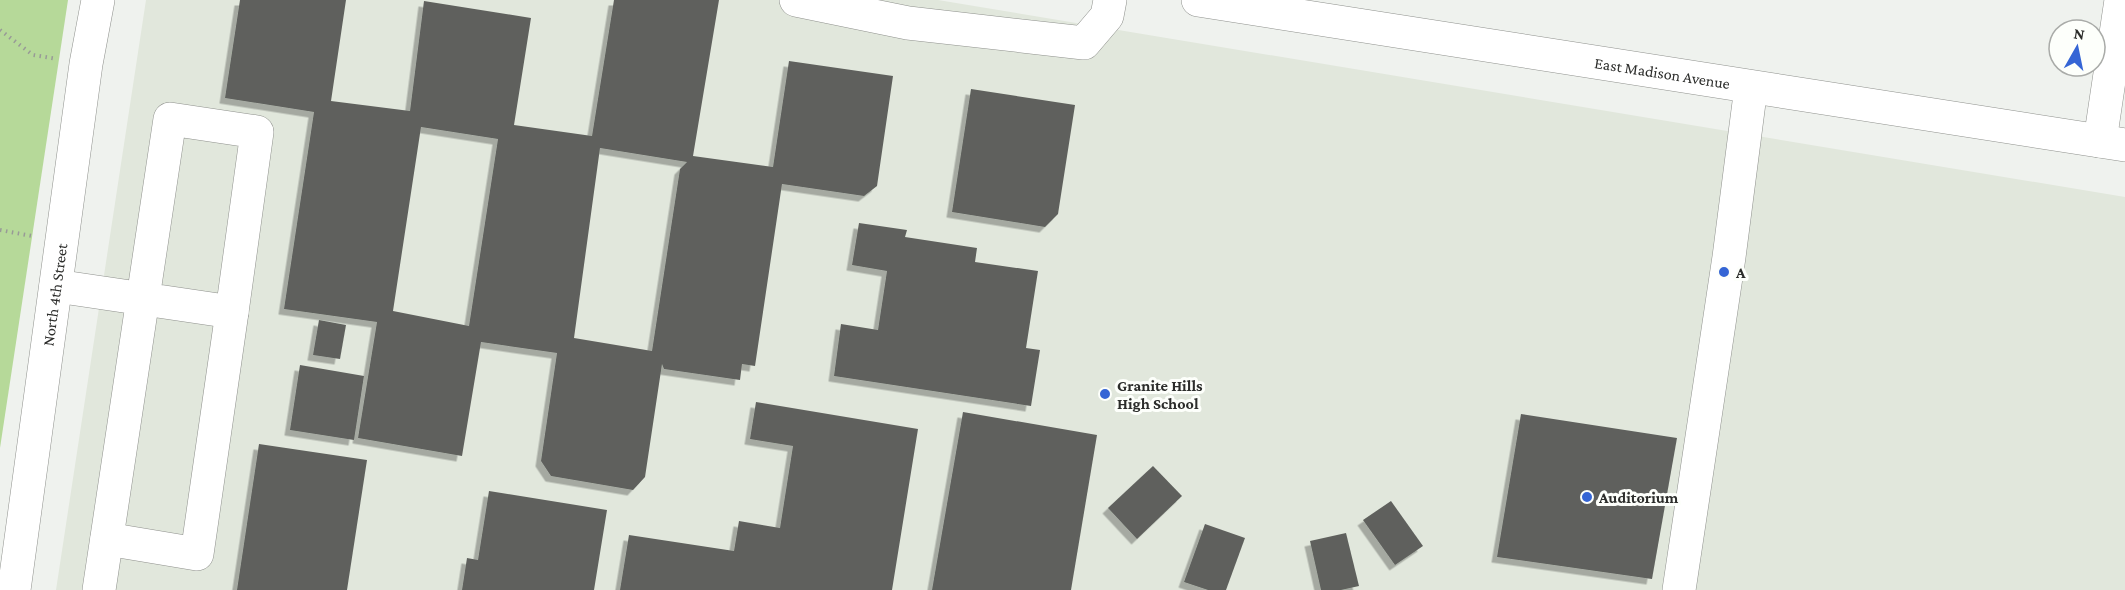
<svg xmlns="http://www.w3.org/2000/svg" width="2125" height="590" font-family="'Crimson Pro',serif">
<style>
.built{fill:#e1e7dc}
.green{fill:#b6d999}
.building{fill:#5f615d;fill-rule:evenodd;filter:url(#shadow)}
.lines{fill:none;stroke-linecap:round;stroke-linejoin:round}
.minor-casing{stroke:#8f918d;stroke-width:34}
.path{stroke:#989a97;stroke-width:4;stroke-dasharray:1.5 4.5;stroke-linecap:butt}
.minor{stroke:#fff;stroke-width:33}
.poi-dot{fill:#3565d5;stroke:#fdfffb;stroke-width:2}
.labels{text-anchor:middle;stroke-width:6;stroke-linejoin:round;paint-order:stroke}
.street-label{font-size:16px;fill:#2c2d2b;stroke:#fdfffb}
.poi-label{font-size:16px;font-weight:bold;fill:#2c2d2b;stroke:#fdfffb;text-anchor:start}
</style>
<defs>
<filter id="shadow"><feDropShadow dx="-5.5" dy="5.5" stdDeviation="0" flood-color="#0004"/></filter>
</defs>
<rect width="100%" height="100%" fill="#eff2ee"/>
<!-- built -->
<polygon class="built" points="146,0 938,0 2125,197 2125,590 56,590"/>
<!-- green -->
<polygon class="green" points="0,0 68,0 0,448"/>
<!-- building -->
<g class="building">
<path d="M240,0H346L331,101L410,111L424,1L531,18L514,125L592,136L614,0H719L693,156L773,167L789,61L893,76L877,186L864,196L782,184L755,366L742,364L740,380L664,369L662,364L645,477L633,490L551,476L541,461L557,353L481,342L462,456L358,438L377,322L284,309L314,112L225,98ZM421,127L498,139L469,326L393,311ZM600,148L687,162L680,169L652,351L574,338Z"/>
<polygon points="971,89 1075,105 1058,214 1045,227 952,212"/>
<polygon points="859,223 907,230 905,237 977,248 975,262 1038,271 1026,348 1040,350 1031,406 834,376 841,324 878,330 887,271 852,265"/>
<polygon points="319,320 346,325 340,359 313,355"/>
<polygon points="300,365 364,376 354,440 290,430"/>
<polygon points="756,402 918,429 892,590 620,590 629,535 734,551 739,521 780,528 793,446 750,439"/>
<polygon points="963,412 1097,435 1071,590 932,590"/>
<polygon points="1521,414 1677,438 1652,579 1497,557"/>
<polygon points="259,444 367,460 347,590 237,590"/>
<polygon points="1153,466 1182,496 1137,539 1108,508"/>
<polygon points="489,491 607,510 594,590 462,590 467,558 478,560"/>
<polygon points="1391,501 1423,546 1395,565 1363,520"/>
<polygon points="1205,524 1245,538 1226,590 1208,590 1184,582"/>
<polygon points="1346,533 1359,586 1341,590 1321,590 1310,541"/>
</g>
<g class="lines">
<!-- minor casing -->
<g class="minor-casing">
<g id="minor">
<polyline points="796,0 908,23 1084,43 1107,16 1110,0"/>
<path id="s1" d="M1198,0L2125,145"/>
<polyline points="2100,141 2121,0"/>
<polyline points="56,286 232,312 257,132 170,119 99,590"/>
<polyline points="107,539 197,554 232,312"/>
<path id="s2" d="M14,590L86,64L98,0"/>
<polyline points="1679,590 1729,257 1751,87"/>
</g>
</g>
<!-- path -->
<g class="path">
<polyline points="0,30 33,55 57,59"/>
<polyline points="0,230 32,236"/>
</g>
<!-- minor -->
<use href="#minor" class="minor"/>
</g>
<!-- markers -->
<g class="poi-dot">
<circle cx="1724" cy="272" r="6"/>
<circle cx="1105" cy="394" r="6"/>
<circle cx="1587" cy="497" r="6"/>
</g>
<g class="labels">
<!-- street labels -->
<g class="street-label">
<text dy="6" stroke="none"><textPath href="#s1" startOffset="470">East Madison Avenue</textPath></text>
<text dy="6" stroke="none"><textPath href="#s2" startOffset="298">North 4th Street</textPath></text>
</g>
<!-- poi labels -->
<g class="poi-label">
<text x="1736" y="278">A</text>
<text x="1117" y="391">Granite Hills<tspan x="1117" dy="18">High School</tspan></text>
<text x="1599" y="503">Auditorium</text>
</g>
</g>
<!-- north arrow -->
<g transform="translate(2077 48) rotate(9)"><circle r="28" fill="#fdfffb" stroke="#a9aba8" stroke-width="1.5"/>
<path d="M0-4.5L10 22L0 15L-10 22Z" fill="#3565d5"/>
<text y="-9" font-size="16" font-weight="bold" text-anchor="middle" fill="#2c2d2b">N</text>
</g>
</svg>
